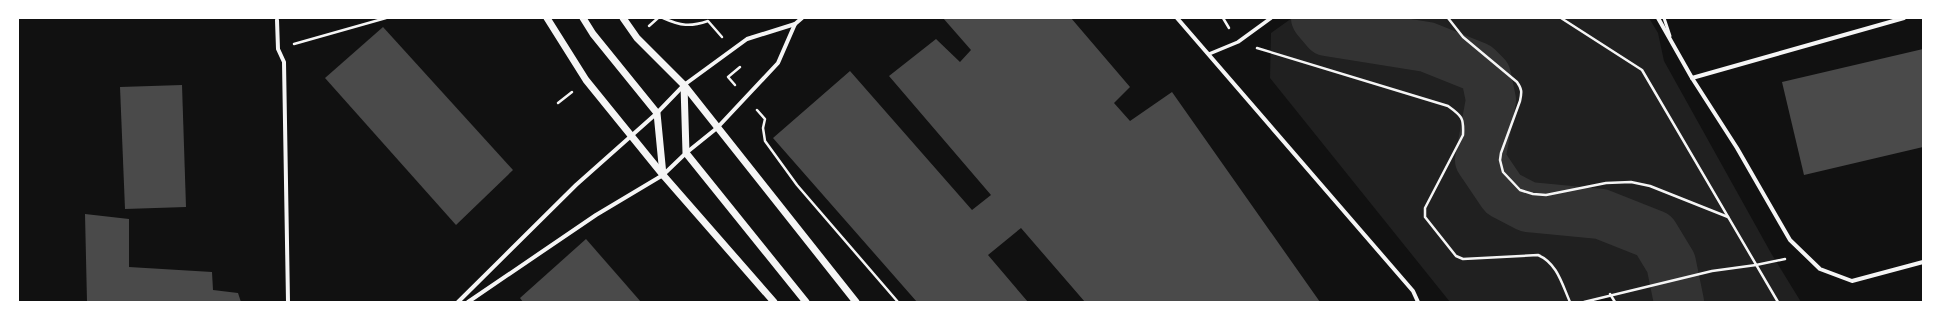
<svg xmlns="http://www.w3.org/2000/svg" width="1941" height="320" font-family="Jost,sans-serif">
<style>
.green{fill:#202020}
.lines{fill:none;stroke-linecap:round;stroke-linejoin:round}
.river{stroke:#333;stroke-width:50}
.building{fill:#4a4a4a}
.path{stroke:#f5f5f5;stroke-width:2.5}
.service{stroke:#f5f5f5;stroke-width:3}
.pedestrian{stroke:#f5f5f5;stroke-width:3.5}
.minor{stroke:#f5f5f5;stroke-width:4}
.tertiary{stroke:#f5f5f5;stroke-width:7}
</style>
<rect width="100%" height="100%" fill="#111"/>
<!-- green -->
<polygon class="green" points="1292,18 1649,18 1658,33 1664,61 1771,253 1801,302 1615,302 1610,294 1584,302 1450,302 1270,78 1271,33"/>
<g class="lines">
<!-- river -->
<polyline class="river" points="1316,18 1327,31 1427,47 1477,67 1486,76 1491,100 1480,160 1503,194 1528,207 1601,214 1654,235 1671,263 1679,302"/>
</g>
<!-- building -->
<g class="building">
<polygon points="943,18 1071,18 1130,87 1114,103 1130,121 1172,92 1320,302 1085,302 1021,228 988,255 1028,302 917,302 773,138 850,71 972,210 991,195 889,76 936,39 960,62 971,50"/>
<polygon points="383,27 513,170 456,225 325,78"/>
<polygon points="1923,49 1923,147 1804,175 1782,82"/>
<polygon points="182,85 186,207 125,209 120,87"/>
<polygon points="85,214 129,219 129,267 212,272 213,290 238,293 241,302 87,302"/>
<polygon points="586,239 641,302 523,302 520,298"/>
</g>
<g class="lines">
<!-- path -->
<g class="path">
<path d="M663,18C681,26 690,27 708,21L722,37"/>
<polyline points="1223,18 1229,28"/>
<path d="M1448,18L1463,37L1517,82C1522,89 1522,92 1520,101L1501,153L1500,160L1503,172L1520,190L1533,194L1546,195L1606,183L1631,182L1650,186L1728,217"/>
<polyline points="1561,18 1642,70 1778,302"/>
<polyline points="649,26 658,18"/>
<polyline points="294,44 386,18"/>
<path d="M1257,48L1448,106C1462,116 1464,118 1463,135L1425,208V217L1456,256L1463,259L1538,255C1557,263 1562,284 1570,302"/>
<polyline points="735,85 728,77 740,67"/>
<polyline points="558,103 572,92"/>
<polyline points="757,110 765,119 763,128 765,141 797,185 898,302"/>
<polyline points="1610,294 1615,302"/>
<polyline points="1584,302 1712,271 1756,265 1785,259"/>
</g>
<!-- service -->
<polyline class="service" points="1664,18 1670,36"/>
<!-- pedestrian -->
<polyline class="pedestrian" points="1209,54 1238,42 1271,18"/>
<!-- minor -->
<g class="minor">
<polyline points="1177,18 1413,291 1418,302"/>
<polyline points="1658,18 1692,78 1737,148 1790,240 1820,269 1852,281 1923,262"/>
<polyline points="277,20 278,49 284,62 288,302"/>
<polyline points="1692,78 1904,18"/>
<polyline points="458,302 576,185 657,113 684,85 747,39 795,24 802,18"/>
<polyline points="468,302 596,215 663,175 686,153 717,128 778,63 795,24"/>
</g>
<!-- tertiary -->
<g class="tertiary">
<polyline points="547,18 586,80 663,175 774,302"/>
<polyline points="583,18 593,34 657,113 663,175"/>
<polyline points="623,18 637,38 684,85 856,302"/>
<polyline points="684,85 686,153 806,302"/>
</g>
</g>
<!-- border -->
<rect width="1941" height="320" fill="none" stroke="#ffffff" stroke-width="38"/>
</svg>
